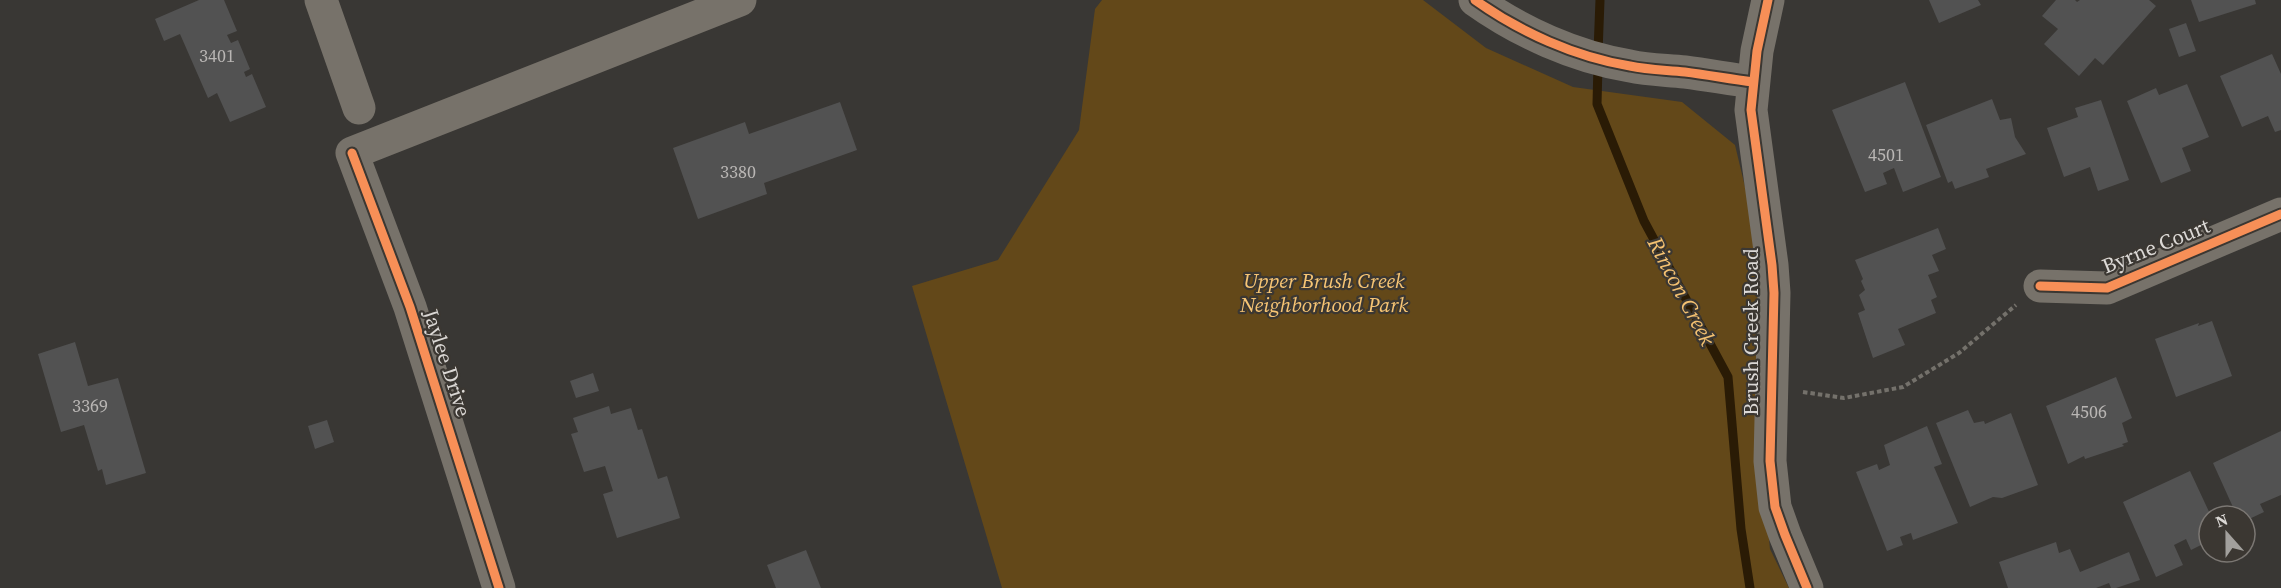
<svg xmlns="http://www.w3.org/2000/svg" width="2281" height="588" font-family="'Source Serif 4',serif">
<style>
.green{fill:#634819}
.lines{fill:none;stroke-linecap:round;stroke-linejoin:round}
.stream{stroke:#2a1b05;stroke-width:9}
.building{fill:#525252}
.path{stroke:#74716b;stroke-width:4;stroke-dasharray:4.5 3;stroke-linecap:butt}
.minor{stroke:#77726a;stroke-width:33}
.cycleway-casing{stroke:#3b3732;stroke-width:13}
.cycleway{stroke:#f78f57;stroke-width:9}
.labels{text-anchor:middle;stroke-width:4.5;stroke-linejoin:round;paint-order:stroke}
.number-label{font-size:18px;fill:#b9b6b4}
.street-label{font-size:21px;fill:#dbd8d5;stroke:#3b3732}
.park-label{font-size:21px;font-style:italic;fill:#f7c574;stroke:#3b3732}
.water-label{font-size:22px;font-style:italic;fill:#f4c171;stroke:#3b3732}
</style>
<rect width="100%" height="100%" fill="#393734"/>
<!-- green -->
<polygon class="green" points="1102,0 1423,0 1486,48 1573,87 1682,102 1735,145 1766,275 1758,436 1770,549 1789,588 1002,588 912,286 998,260 1079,130 1095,9"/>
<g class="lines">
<!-- stream -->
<g class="stream">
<polyline points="1598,52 1600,0"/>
<polyline points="1598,65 1597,104 1644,221 1728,377 1741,529 1750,588"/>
</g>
</g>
<!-- building -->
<g class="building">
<polygon points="199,0 224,0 237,31 227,35 231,43 238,40 250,69 244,72 246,77 252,74 266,107 230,122 217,93 208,98 180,34 164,41 155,19"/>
<polygon points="1929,0 1978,0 1981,5 1939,23"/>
<polygon points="2056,0 2075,0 2077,2 2080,0 2149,0 2156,6 2103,65 2095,58 2079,76 2044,44 2058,29 2042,16"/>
<polygon points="2191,0 2255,0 2256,4 2199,22"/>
<polygon points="2186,23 2196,51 2179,57 2169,29"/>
<polygon points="2272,54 2281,74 2281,130 2275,132 2268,116 2242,127 2220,76"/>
<polygon points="1905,82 1941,177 1903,192 1894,168 1883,173 1887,184 1865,192 1832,110"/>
<polygon points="2187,84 2209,137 2182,148 2191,171 2161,183 2127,101 2156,88 2159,95"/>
<polygon points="1992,99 2000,120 2011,118 2015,137 2026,154 1986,169 1989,177 1955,189 1952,181 1948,183 1926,125"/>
<polygon points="2101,100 2129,180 2098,191 2090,167 2064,177 2047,128 2078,117 2075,108"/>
<polygon points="840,102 857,150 764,183 767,194 698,219 673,148 745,122 749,134"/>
<polygon points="1938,228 1946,249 1932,255 1939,271 1928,275 1937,297 1931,300 1936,313 1898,329 1905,345 1873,358 1858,313 1865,310 1859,295 1865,290 1861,281 1863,279 1855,260"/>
<polygon points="2212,321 2232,376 2176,397 2155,339 2199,323 2198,326"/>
<polygon points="75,342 88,386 118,378 146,473 106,485 102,469 98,471 84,425 61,432 38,354"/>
<polygon points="593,373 599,391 576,398 570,381"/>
<polygon points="2116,377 2132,418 2122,423 2128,442 2122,444 2124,446 2085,459 2084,456 2068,464 2046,406"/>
<polygon points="609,406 611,414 631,408 638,430 642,429 658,479 667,476 680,518 617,538 603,494 613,491 605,466 584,472 571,434 578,432 573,418"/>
<polygon points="1968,410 1974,423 1984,421 1985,424 2011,413 2038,485 2002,498 1993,497 1970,507 1936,423"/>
<polygon points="327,420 334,442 315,449 308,426"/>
<polygon points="1927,426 1942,464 1934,467 1958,523 1913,540 1911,533 1900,537 1903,545 1887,551 1856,472 1877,464 1879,470 1890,465 1884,445"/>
<polygon points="2281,431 2281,495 2260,504 2264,512 2245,521 2245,516 2237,516 2213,463"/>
<polygon points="2190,471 2211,516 2209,516 2209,541 2191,550 2186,539 2174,545 2183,565 2156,577 2123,502"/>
<polygon points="2056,542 2059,553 2070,549 2080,572 2129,552 2140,580 2116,588 2111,588 2109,583 2096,588 2008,588 1999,562"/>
<polygon points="806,550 821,588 776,588 767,565"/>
</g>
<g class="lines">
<!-- path -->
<polyline class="path" points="1803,392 1844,398 1903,387 1959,353 2016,305"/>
<!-- minor -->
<g class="minor">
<polyline points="321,0 359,108"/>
<path d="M1475,0C1520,32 1575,57 1630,66C1648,70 1667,70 1685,72C1708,75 1730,79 1753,82"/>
<polyline points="1768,0 1757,51 1751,110 1772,265 1774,293 1770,461 1775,507 1785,535 1807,588"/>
<polyline points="2040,286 2107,288 2281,214"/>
<polyline points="499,588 410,307 352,153 740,0"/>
</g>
<!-- cycleway casing -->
<g class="cycleway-casing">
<g id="cycleway">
<path d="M1475,0C1520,32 1575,57 1630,66C1648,70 1667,70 1685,72C1708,75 1730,79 1753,82"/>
<polyline points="1768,0 1757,51 1751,110 1772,265 1774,293 1770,461 1775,507 1785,535 1807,588"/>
<polyline points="352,153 410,307 499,588"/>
<polyline points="2040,286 2107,288 2281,214"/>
</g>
</g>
<!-- cycleway -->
<use href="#cycleway" class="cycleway"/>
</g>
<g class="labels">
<!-- number labels -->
<g class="number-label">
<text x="217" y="62">3401</text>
<text x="1886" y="161">4501</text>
<text x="738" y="178">3380</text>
<text x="90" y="412">3369</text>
<text x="2089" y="418">4506</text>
</g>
<!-- street labels -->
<g class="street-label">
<text transform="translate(2156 246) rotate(-22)" y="7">Byrne Court</text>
<text transform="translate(1751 332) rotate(-90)" y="7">Brush Creek Road</text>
<text transform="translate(447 363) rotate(72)" y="7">Jaylee Drive</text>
</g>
<!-- park labels -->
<g class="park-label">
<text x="1324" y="288">Upper Brush Creek<tspan x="1324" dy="24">Neighborhood Park</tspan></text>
</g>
<!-- water labels -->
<g class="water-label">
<text transform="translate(1682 291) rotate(62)" y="8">Rincon Creek</text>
</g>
</g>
<!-- north arrow -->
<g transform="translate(2227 534) rotate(339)"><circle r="28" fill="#3b3732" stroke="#7b7773" stroke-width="1.5"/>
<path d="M0-4.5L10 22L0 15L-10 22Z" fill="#a2a09d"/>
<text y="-9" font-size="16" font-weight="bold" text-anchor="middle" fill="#dbd8d5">N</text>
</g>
</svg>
